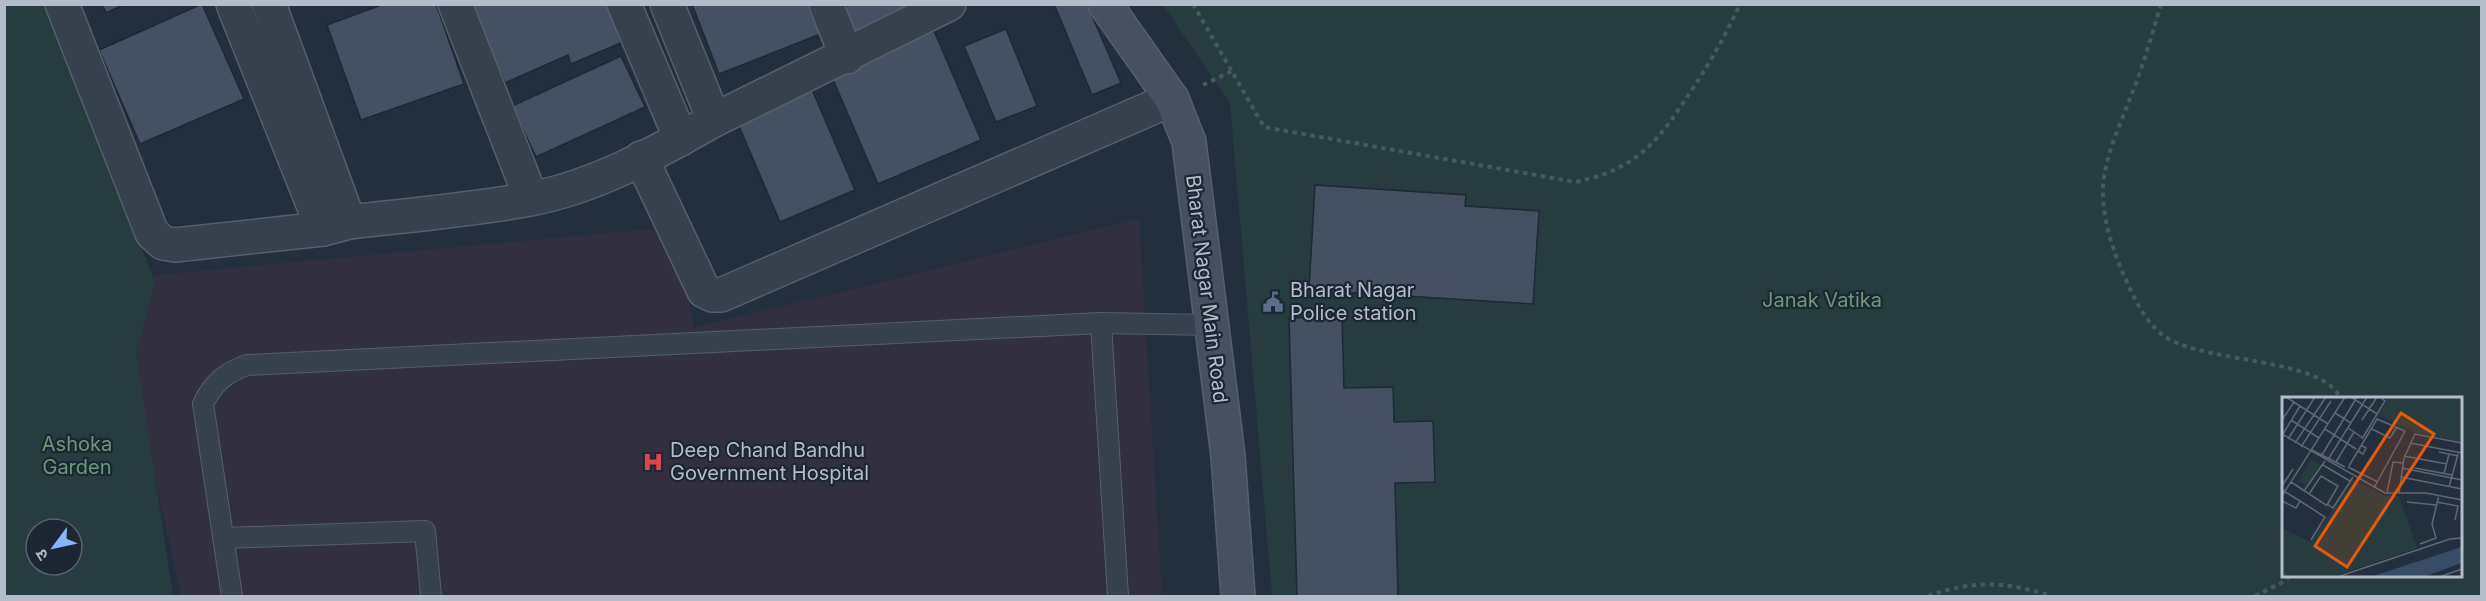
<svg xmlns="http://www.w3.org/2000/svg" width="2486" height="601" font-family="Inter,'Noto Sans Devanagari',sans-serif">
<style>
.medical{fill:#32303f}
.green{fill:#263c3f;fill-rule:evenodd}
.building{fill:#455162;stroke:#1f2835;stroke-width:1.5}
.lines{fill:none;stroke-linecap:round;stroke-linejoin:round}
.lane-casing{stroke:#565f6c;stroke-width:22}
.street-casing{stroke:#565f6c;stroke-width:36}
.secondary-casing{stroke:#565f6c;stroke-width:36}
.path{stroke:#44595c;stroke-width:4;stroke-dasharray:4.5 4.5;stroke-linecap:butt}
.lane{stroke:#38414e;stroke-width:20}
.street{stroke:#38414e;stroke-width:33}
.secondary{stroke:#465061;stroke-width:33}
.labels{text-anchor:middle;stroke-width:4.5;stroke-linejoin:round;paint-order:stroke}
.street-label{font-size:20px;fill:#b4bcc9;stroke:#1d2633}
.poi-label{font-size:20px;fill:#b4bcc9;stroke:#1d2633;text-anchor:start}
.park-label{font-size:20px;fill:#6b9a76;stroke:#1d2633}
.inset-road{fill:none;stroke:#5e6776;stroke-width:1.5}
.view{fill:#e8590c;fill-opacity:0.15;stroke:#e8590c;stroke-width:3}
.inset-edge{fill:none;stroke:#b4bcc9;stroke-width:3}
</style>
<rect width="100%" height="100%" fill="#242f3e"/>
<!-- medical -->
<polygon class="medical" points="1139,219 1162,596 181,596 112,279 673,227 694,328"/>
<!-- green -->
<g class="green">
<path d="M4,5H43L155,282L136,352L173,596H5ZM36,529H72V565H36Z"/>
<path d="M1163,5H2481V596H1272L1230,103ZM2284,398H2460V576H2284Z"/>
</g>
<!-- building -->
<g class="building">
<polygon points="102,4 125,4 106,13"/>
<polygon points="202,4 244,99 140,144 99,50"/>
<polygon points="384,4 436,4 464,84 361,120 327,25"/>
<polygon points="471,4 606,4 623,42 571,64 568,55 505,83"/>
<polygon points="692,4 812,4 823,33 719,74"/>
<polygon points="851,4 943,4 850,43 835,12"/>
<polygon points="1054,4 1087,4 1121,83 1092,95"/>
<polygon points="1006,29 1037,106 996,122 964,46"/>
<polygon points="934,31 981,140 878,184 831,75"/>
<polygon points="621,56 645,107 536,157 512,106"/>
<polygon points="808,80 855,190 780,222 733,112"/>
<polygon points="1315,185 1466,195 1465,206 1539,211 1533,304 1309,290"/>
<polygon points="1342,317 1344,388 1393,387 1394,422 1433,421 1435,482 1395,483 1398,596 1297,596 1289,318"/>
</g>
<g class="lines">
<!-- lane casing -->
<g class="lane-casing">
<g id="lane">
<polyline points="1101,323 1118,596"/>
<polyline points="223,538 425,531 431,596"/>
<path d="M232,596L203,404C213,383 225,373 247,365L1101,323L1212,325"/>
</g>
</g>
<!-- street casing -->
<g class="street-casing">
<g id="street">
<path d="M62,4L152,233L163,243L175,245L323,229L349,222C409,215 471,210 530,199C595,187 658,152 714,120L949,4"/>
<polyline points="233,4 323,229"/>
<polyline points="269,4 349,222"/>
<polyline points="455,4 531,198"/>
<polyline points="624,4 681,139"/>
<polyline points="667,4 714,120"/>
<polyline points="826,4 847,57"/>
<polyline points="641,158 704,291 712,295 721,295 1172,99"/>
</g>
</g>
<!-- secondary casing -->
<g class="secondary-casing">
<polyline id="secondary" points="1105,4 1172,99 1189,142 1228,456 1238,596"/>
</g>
<!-- path -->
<g class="path">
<path d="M1193,4L1264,127L1575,182C1639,169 1659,140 1693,88C1711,61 1726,34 1740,4"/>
<path d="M2161,4C2152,35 2143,66 2131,96C2120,125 2105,156 2103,187C2102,217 2111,244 2122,271C2133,295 2144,323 2167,338C2206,363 2324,358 2340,398"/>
<polyline points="1203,85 1232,71"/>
<path d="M1928,596C1974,580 2005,581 2051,596"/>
<polyline points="2255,596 2283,582 2290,576"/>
</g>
<!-- lane -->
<use href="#lane" class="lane"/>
<!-- street -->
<use href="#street" class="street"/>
<!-- secondary -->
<use href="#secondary" class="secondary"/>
</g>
<!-- icons -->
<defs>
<g id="civic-bare" transform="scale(1.62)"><path d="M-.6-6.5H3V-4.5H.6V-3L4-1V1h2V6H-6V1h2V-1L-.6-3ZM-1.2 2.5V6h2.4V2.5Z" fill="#5c6f8a" stroke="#1d2633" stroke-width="2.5" paint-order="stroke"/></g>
<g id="hospital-bare" transform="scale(1.62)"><path d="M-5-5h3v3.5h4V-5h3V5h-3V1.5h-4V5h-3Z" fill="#e0444e" stroke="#1d2633" stroke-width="2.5" paint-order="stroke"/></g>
</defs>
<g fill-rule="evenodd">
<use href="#civic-bare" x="1273" y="302"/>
<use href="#hospital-bare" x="653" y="462"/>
</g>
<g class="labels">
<!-- street labels -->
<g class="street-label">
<text transform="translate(1207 289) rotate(83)" y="7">Bharat Nagar Main Road</text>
</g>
<!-- poi labels -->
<g class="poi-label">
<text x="1290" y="297">Bharat Nagar<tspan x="1290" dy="23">Police station</tspan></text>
<text x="670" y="457">Deep Chand Bandhu<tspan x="670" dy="23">Government Hospital</tspan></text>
</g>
<!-- park labels -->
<g class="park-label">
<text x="1822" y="307">Janak Vatika</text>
<text x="77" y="451">Ashoka<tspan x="77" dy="23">Garden</tspan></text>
</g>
</g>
<!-- overview -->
<g transform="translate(2282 397)">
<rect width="180" height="180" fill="#242f3e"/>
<path d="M101,0H180V45L131,35L97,18L105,4ZM29,63L39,68L26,89L16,84ZM70,82L103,99H117L135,151L49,180H0V131L29,145Z" fill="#263c3f"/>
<path d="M180,150V166L141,180H88Z" fill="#394c67"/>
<path class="inset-road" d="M4,0L46,27M69,0L95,17M53,16L69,26M0,23L12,5M9,23L37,41M80,23L95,0M66,31L81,41M43,32L74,52M90,32L108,41L115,30M0,37L103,96H144L180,103M1,37L18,9M6,42L33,0M80,42L103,4L98,0M13,46L44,0M128,46L180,56M19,50L49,4M30,53L63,70M76,54L81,57L84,51L79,48M157,55L176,59M40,58L75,0M122,59L165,67M47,61L85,0M54,65L72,35M41,68L68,84M67,69L95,22L123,34L92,91M66,70L96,85M120,71L180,83M133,71L170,78M162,77L167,57M119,80L180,92M9,85L44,108H45L56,89L39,79L27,97M0,89L11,72M167,90L176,57M0,93L18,104L14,111L0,104M22,94L43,64M105,96L111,65L121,66M117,96L122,61L133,37L180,46M0,99L63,0M18,104L43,120L29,143M125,105L154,108M155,105L176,109L173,123M45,107L51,111L71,80M138,147L154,141L150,127L157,98M55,180L168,142L180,141M157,180L180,172"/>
<path class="view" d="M119,16L152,37L65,170L33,149Z"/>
<rect width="180" height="180" class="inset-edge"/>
</g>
<!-- border -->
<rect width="2486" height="601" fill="none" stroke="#b4bcc9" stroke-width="12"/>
<!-- north arrow -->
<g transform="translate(54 547) rotate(237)"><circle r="28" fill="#1d2633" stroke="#59626f" stroke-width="1.5"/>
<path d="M0-4.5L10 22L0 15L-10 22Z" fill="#8ab4f8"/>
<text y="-9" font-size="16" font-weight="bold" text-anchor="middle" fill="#b4bcc9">उ</text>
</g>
</svg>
